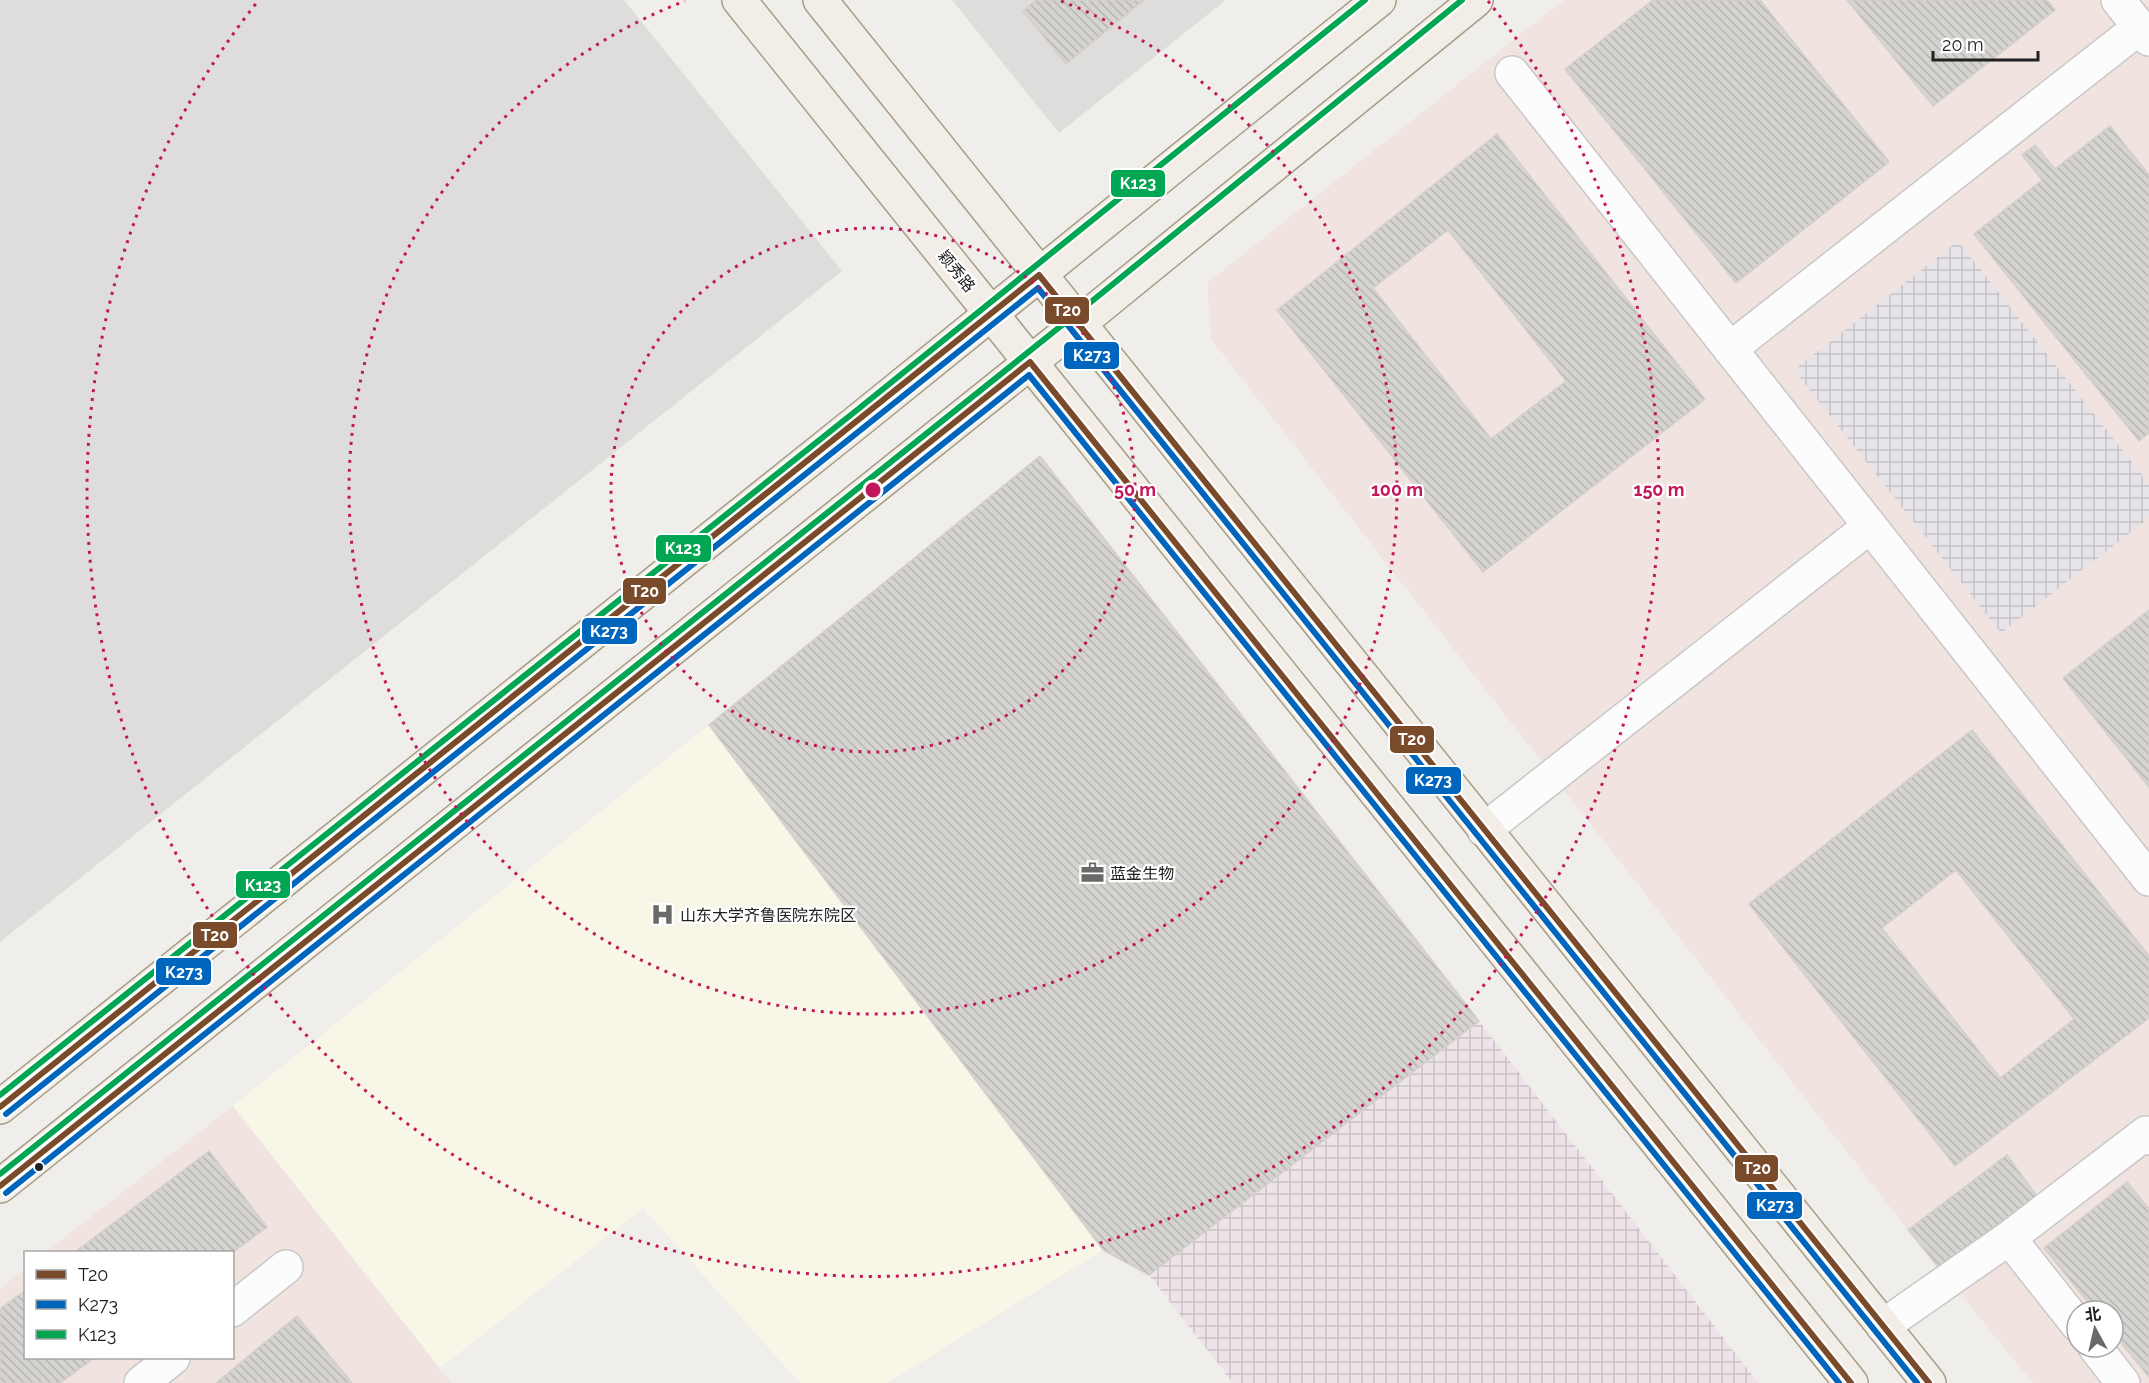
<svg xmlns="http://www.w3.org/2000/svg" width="2149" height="1383" font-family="Raleway,'Noto Sans SC',sans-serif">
  <defs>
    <pattern id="industrial-grid" width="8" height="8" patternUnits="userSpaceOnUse" patternTransform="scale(1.5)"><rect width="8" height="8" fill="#ede3e8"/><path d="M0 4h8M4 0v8" fill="none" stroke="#cbc2c7"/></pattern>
    <pattern id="plaza-grid" width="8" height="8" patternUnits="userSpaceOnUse" patternTransform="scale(1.5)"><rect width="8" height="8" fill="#e6e4e8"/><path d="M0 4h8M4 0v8" fill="none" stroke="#c5c3c7"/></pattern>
    <pattern id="building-back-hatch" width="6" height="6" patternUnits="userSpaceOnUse" patternTransform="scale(1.5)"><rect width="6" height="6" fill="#d6d4d1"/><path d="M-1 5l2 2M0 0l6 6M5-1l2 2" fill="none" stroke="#b7b6b3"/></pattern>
  </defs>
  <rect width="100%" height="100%" fill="#f0eeea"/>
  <g fill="#dfdddb">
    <path d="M 0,0 L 624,0 L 842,271 L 0,942 Z"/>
    <path d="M 952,0 L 1226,0 L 1059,133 Z"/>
  </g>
  <g fill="#f1e3e0" fill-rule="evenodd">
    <path d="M 1564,0 L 2149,0 L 2149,1383 L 2033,1383 L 1908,1230 L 1211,339 L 1207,283 ZM 2077,1311 L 2113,1311 L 2113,1347 L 2077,1347 Z"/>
    <path d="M 233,1106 L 451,1383 L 0,1383 L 0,1289 L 25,1269 L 26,1358 L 232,1358 L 232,1252 L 46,1252 Z"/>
  </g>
  <path fill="url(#industrial-grid)" d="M 1479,1021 L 1758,1383 L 1233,1383 L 1149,1275 Z"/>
  <path fill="#f8f7e7" d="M 709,725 L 1103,1250 L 887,1383 L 800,1383 L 643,1208 L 440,1368 L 233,1106 Z"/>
  <path fill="url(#plaza-grid)" d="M 1958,241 L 2149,484 L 2149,518 L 2001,633 L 1794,370 Z"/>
  <g fill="url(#building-back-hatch)" stroke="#d3cfcb" stroke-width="1.5" fill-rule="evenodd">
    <path d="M 1036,0 L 1144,0 L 1066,64 L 1023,11 Z"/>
    <path d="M 1653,0 L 1760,0 L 1889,162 L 1736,283 L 1565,69 Z"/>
    <path d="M 1847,0 L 2047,0 L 2055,10 L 1933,106 Z"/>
    <path d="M 2110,126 L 2149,175 L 2149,433 L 2139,441 L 1974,234 L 2042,180 L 2022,155 L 2035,145 L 2055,169 Z"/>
    <path d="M 1497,134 L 1705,399 L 1483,572 L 1277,310 ZM 1448,230 L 1566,381 L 1491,439 L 1373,288 Z"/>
    <path d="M 1040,456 L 1479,1021 L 1149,1275 L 1103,1250 L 709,725 Z"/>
    <path d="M 2149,610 L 2149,787 L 2063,678 Z"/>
    <path d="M 1972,730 L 2149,956 L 2149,1018 L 1955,1166 L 1749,904 ZM 1956,870 L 2074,1019 L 2000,1078 L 1882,928 Z"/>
    <path d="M 209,1151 L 267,1227 L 232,1253 L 75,1252 Z"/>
    <path d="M 2007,1155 L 2037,1196 L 1939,1268 L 1908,1230 Z"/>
    <path d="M 2127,1182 L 2149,1209 L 2149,1377 L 2113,1333 L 2113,1311 L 2095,1311 L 2044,1248 Z"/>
    <path d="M 26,1290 L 26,1358 L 94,1358 L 60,1383 L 0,1383 L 0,1309 Z"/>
    <path d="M 297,1316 L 352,1383 L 216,1383 Z"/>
  </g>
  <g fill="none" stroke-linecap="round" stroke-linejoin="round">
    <defs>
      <g id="minor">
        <path d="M 2118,0 L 2149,39"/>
        <path d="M 1512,73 L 2149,879"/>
        <path d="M 1730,349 L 2140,27"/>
        <path d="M 1484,830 L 1869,527"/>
        <path d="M 2009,1238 L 2146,1133 L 2149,1138"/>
        <path d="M 232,1310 L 286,1267"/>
        <path d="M 1883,1326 L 2009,1238 L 2077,1324"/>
        <path d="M 2095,1347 L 2123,1383"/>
        <path d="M 141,1383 L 173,1358"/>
      </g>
      <g id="major">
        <path d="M 739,0 L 1851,1383"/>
        <path d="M 820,0 L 1929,1383"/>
        <path d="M 0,1107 L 863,417 L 1379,0"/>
        <path d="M 0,1186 L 1092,313 L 1476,0"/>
      </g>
    </defs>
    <use href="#minor" stroke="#c8c8c6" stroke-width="36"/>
    <use href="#major" stroke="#a79d86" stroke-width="36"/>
    <use href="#minor" stroke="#fdfcfc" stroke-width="33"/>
    <use href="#major" stroke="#f2ede6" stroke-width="33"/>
    <defs>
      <g id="bus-1">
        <path d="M 0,1107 L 1039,275 L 1929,1383"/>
        <path d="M 0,1186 L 1030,362 L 1851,1383"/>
      </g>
      <g id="bus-2">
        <path d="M 6,1114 L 1038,288 L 1917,1383"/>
        <path d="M 6,1193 L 1029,375 L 1839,1383"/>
      </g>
      <g id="bus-3">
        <path d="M 0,1095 L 857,410 L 1365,0"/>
        <path d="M 0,1174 L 1086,306 L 1462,0"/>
      </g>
    </defs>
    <use href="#bus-1" stroke="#fff" stroke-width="10"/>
    <use href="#bus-2" stroke="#fff" stroke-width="10"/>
    <use href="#bus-3" stroke="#fff" stroke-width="10"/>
    <use href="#bus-1" stroke="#7a4b2a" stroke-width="6"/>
    <use href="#bus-2" stroke="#0065bd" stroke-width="6"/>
    <use href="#bus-3" stroke="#00a651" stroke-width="6"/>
  </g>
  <g fill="none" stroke="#c2185b" stroke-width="3" stroke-dasharray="3 6">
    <circle cx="873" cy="490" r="262"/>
    <path d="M1061 1A524 524 0 1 1 685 1"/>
    <path d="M1488 1A786 786 0 1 1 258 1"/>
  </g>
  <defs>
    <symbol id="office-bare" viewBox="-9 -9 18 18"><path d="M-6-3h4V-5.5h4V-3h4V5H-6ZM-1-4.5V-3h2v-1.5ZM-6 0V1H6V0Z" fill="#696967" stroke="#fff" stroke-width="2.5" paint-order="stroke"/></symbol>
    <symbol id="hospital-bare" viewBox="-9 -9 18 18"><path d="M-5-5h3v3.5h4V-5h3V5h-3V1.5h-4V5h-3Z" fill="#696967" stroke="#fff" stroke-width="2.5" paint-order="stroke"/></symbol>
  </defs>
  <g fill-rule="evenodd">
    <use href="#office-bare" x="1076" y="856" width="33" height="33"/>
    <use href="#hospital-bare" x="646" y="898" width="33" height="33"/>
  </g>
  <circle fill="#212121" stroke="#fff" stroke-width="2" cx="39" cy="1167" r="5"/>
  <g text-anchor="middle" stroke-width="4.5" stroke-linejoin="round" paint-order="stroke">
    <g font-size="16" fill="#212121" stroke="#fff">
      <text transform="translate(957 271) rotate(51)" y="6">颖秀路</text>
    </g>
    <g font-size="16" fill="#212121" stroke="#fff" text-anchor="start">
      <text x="1110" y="879">蓝金生物</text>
      <text x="680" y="921">山东大学齐鲁医院东院区</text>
    </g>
  </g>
  <circle cx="873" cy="490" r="9" fill="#c2185b" stroke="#fff" stroke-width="3"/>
  <g font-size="18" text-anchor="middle" font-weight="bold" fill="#c2185b" stroke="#fff" stroke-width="4.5" stroke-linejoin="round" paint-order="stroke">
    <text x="1135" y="496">50 m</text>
    <text x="1397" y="496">100 m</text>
    <text x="1659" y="496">150 m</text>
  </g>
  <g stroke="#fff" stroke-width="2">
    <rect x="1110" y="169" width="56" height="29" rx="6" fill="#00a651"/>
    <rect x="1044" y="296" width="46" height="29" rx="6" fill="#7a4b2a"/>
    <rect x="1063" y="341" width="57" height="29" rx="6" fill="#0065bd"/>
    <rect x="655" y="534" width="57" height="29" rx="6" fill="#00a651"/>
    <rect x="622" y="577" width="45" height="28" rx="6" fill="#7a4b2a"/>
    <rect x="581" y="617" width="57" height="28" rx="6" fill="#0065bd"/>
    <rect x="1389" y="725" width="46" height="29" rx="6" fill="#7a4b2a"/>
    <rect x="1405" y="766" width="57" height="29" rx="6" fill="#0065bd"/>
    <rect x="235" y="870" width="56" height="29" rx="6" fill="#00a651"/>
    <rect x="192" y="921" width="46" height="28" rx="6" fill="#7a4b2a"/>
    <rect x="155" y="957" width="57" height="29" rx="6" fill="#0065bd"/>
    <rect x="1734" y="1154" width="45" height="29" rx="6" fill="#7a4b2a"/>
    <rect x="1746" y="1191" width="57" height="29" rx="6" fill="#0065bd"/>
  </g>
  <g font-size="16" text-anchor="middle" font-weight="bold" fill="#fff">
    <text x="1138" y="189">K123</text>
    <text x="1067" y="316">T20</text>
    <text x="1092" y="361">K273</text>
    <text x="683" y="554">K123</text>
    <text x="645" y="597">T20</text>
    <text x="609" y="637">K273</text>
    <text x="1412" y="745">T20</text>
    <text x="1433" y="786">K273</text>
    <text x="263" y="891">K123</text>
    <text x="215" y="941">T20</text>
    <text x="184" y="978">K273</text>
    <text x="1757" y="1174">T20</text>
    <text x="1775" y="1211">K273</text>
  </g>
  <rect x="24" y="1251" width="210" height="108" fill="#ffffff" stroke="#a6a6a6" stroke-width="1.5"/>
  <rect x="36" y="1270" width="30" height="9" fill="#7a4b2a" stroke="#a6a6a6" stroke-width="1.5"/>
  <text x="78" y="1281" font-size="18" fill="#212121">T20</text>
  <rect x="36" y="1300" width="30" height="9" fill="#0065bd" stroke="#a6a6a6" stroke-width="1.5"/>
  <text x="78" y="1311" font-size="18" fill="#212121">K273</text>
  <rect x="36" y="1330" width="30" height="9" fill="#00a651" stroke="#a6a6a6" stroke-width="1.5"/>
  <text x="78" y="1341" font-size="18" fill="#212121">K123</text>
  <g transform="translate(2095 1329) rotate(352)"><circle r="28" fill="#ffffff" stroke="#a6a6a6" stroke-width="1.5"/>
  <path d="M0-4.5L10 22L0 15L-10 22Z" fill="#696967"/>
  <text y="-9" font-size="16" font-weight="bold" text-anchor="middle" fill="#212121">北</text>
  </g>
  <path d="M1933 51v9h105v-9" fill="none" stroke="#212121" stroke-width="3"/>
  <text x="1942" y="51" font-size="18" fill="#212121" stroke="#ffffff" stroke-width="4.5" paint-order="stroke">20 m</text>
</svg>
